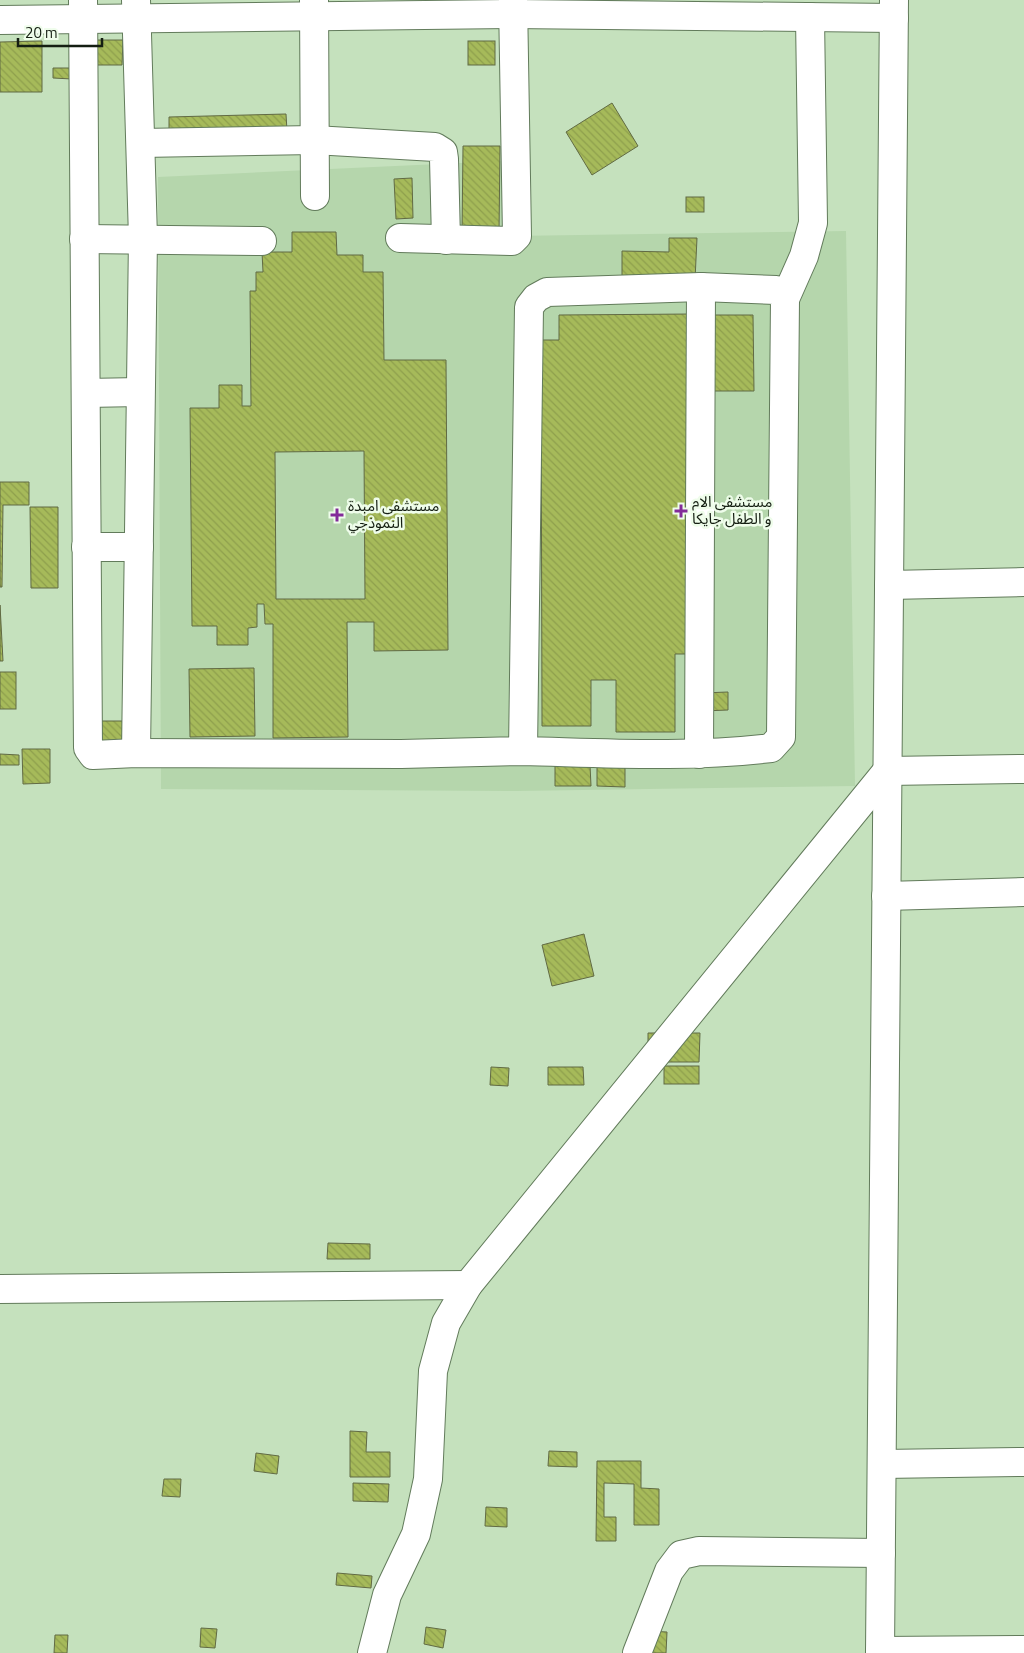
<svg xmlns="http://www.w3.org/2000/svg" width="1024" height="1653" font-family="'Titillium Web','Noto Sans Arabic',sans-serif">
  <defs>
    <pattern id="building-back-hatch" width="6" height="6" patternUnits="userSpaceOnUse" patternTransform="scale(1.25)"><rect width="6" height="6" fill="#a6ba5a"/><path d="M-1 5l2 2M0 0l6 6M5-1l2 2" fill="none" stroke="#8e9f4d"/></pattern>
  </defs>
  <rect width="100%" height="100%" fill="#c5e1bd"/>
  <path fill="#b5d6ac" d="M 504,161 L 512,236 L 846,231 L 855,786 L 516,791 L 161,789 L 158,177 Z"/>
  <g fill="url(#building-back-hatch)" stroke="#616a44" fill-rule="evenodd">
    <path d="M 97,40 L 123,40 L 122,65 L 96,65 Z"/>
    <path d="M 42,41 L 42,92 L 0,92 L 0,42 Z"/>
    <rect x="468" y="41" width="27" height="24"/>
    <path d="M 53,68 L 73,68 L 72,79 L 53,78 Z"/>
    <path d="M 612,103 L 638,146 L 592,175 L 566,132 Z"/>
    <path d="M 286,114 L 287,131 L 169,134 L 169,117 Z"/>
    <path d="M 463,146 L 500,146 L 499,234 L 462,234 Z"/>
    <path d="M 412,178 L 413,218 L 396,219 L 394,179 Z"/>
    <rect x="686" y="197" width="18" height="15"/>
    <path d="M 292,232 L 336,232 L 337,255 L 363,255 L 363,272 L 383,272 L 384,360 L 446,360 L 448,650 L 374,651 L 374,622 L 347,622 L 348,737 L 273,738 L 273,624 L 265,624 L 264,604 L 257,604 L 257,627 L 248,628 L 248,645 L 217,645 L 217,626 L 192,626 L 190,408 L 219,408 L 219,385 L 242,385 L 242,406 L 251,406 L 250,291 L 256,291 L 256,272 L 263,272 L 262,252 L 292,252 ZM 364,451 L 365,599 L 276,599 L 275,452 Z"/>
    <path d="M 669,238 L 697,238 L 695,280 L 622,278 L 622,251 L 669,252 Z"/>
    <path d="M 691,314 L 691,654 L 675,654 L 675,732 L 616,732 L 616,680 L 591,680 L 591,726 L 542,726 L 541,340 L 559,340 L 559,315 Z"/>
    <path d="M 702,315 L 753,315 L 754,391 L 703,391 Z"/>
    <path d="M 0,482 L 29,482 L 29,505 L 3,505 L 2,587 L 0,587 Z"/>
    <path d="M 30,507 L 58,507 L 58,588 L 31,588 Z"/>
    <path d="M 0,605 L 3,661 L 0,661 Z"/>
    <path d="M 254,668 L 255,736 L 190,737 L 189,669 Z"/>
    <rect x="0" y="672" width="16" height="37"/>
    <path d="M 728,692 L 728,710 L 702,711 L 701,693 Z"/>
    <rect x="94" y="721" width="35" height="37"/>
    <path d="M 22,749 L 50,749 L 50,783 L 23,784 Z"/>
    <path d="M 0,754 L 19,755 L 19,765 L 0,765 Z"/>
    <path d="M 555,765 L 590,765 L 591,786 L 555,786 Z"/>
    <path d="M 597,765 L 625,765 L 625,787 L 597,786 Z"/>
    <path d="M 584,934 L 594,976 L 552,986 L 542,945 Z"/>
    <path d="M 648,1033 L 700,1033 L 699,1062 L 648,1062 Z"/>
    <rect x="664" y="1066" width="35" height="18"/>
    <path d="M 491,1067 L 509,1068 L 508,1086 L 490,1085 Z"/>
    <path d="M 548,1067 L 583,1067 L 584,1085 L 548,1085 Z"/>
    <path d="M 328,1243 L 370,1244 L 370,1259 L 327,1259 Z"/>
    <path d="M 350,1431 L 367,1432 L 366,1452 L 390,1452 L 390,1477 L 350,1477 Z"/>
    <path d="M 549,1451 L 577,1452 L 577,1467 L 548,1466 Z"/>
    <path d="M 256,1453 L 279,1456 L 277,1474 L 254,1471 Z"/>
    <path d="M 597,1461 L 641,1461 L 641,1488 L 659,1489 L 659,1525 L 634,1525 L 634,1484 L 604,1483 L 604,1517 L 616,1517 L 616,1541 L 596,1541 Z"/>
    <path d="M 164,1479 L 181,1479 L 180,1497 L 162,1496 Z"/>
    <path d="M 353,1483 L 389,1484 L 388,1502 L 353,1501 Z"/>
    <path d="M 486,1507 L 507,1508 L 507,1527 L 485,1526 Z"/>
    <path d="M 337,1573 L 372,1576 L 371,1588 L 336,1585 Z"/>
    <path d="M 426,1627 L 446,1630 L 443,1648 L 424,1644 Z"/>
    <path d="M 201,1628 L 217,1629 L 215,1648 L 200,1647 Z"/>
    <path d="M 647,1631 L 667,1632 L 666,1653 L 646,1653 Z"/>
    <path d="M 55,1635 L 68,1635 L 67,1653 L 54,1653 Z"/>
  </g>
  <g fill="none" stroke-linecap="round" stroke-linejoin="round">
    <defs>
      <g id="minor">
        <path d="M 83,0 L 88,748 L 93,755 L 136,753 L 401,754 L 523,751 L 529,307 L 536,298 L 547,292 L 701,287 L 776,290 L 782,293 L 785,299 L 781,737 L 771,748 C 688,758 606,753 523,751"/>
        <path d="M 314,0 L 315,196"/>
        <path d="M 0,20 L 513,14 L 894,18"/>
        <path d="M 141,143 L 314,140 L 435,147 L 443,152 L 444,159 L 446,240"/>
        <path d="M 400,238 L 512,241 L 517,236 L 513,0"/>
        <path d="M 84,239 L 262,241"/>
        <path d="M 785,299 L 804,256 L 813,223 L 810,17"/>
        <path d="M 86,393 L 140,392"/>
        <path d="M 86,547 L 139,547"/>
        <path d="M 889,585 L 1024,582"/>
        <path d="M 136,753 L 143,238 L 136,0"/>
        <path d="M 699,754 L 701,287"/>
        <path d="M 886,896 L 1024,892"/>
        <path d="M 0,1289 L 468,1285"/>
        <path d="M 882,1464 L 1024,1462"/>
        <path d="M 880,1651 L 1024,1650"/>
        <path d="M 372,1653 L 387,1595 L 416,1534 L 428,1479 L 433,1371 L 446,1323 L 468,1285 L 887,771 L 1024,769"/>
        <path d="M 637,1653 L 669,1571 L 681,1555 L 699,1551 L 881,1553"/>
        <path d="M 880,1653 L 894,0"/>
      </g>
    </defs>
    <use href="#minor" stroke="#627b5b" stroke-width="30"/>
    <use href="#minor" stroke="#fff" stroke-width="28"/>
  </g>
  <g fill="#832b99" stroke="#effdeb" stroke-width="2">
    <path d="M678.5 503.5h5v5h5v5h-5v5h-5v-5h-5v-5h5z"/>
    <path d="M334.5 507.5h5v5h5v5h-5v5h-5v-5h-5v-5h5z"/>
  </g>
  <g text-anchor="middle" stroke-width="5" stroke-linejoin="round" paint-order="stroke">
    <g font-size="15" fill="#141e12" stroke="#effdeb" text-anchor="start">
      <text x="692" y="507">مستشفى الام<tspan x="692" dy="17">و الطفل جايكا</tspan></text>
      <text x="348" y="511">مستشفى امبدة<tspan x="348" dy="17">النموذجي</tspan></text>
    </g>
  </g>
  <path d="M18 38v8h84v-8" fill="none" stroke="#141e12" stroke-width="2.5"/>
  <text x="25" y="38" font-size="15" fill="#141e12" stroke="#effdeb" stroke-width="4" paint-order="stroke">20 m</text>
</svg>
